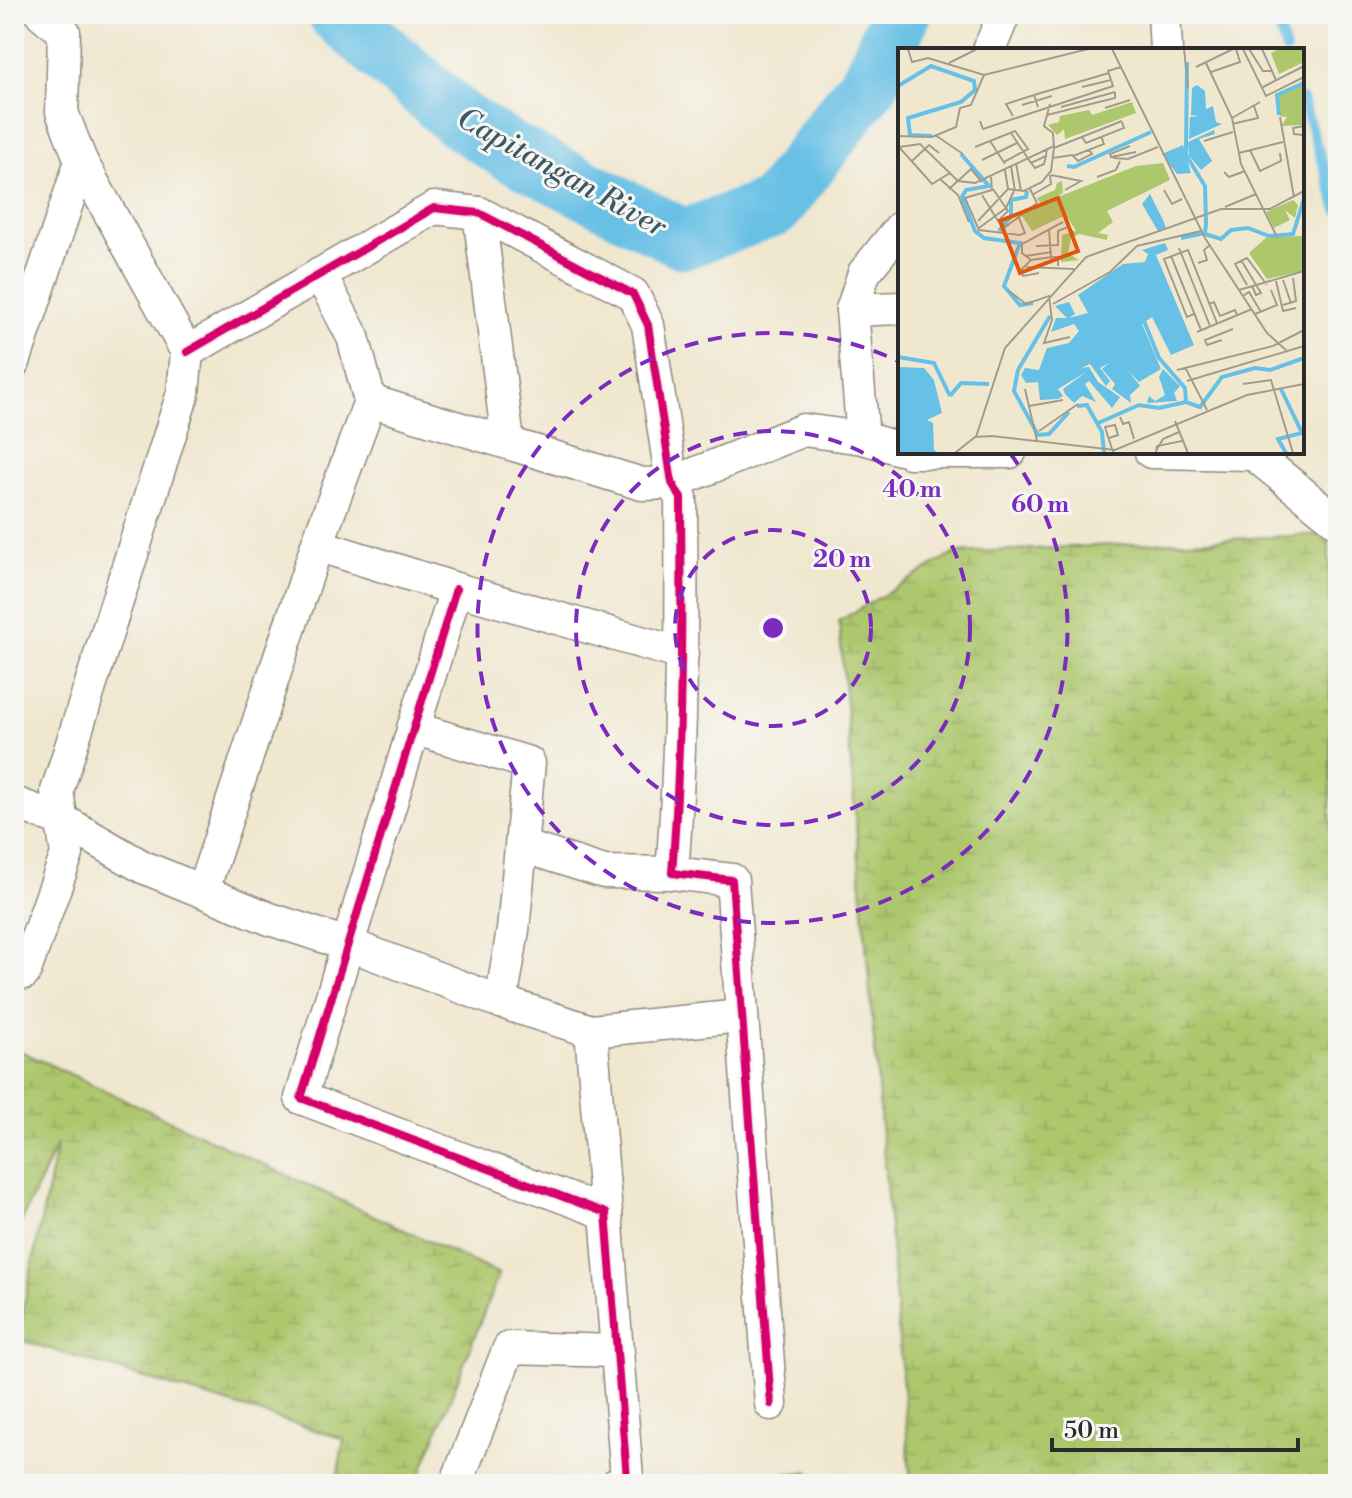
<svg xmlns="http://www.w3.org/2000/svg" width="1352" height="1498" font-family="'Libre Bodoni',serif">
  <defs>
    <pattern id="wetland-marsh" width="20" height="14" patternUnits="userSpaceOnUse" patternTransform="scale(2)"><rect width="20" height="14" fill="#adc76d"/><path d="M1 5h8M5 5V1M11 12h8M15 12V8" fill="none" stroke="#95ab5f"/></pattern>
  </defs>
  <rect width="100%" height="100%" fill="#f6f6f2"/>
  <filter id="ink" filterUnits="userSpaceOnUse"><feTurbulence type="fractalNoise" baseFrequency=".0125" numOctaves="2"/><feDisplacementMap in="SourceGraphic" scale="16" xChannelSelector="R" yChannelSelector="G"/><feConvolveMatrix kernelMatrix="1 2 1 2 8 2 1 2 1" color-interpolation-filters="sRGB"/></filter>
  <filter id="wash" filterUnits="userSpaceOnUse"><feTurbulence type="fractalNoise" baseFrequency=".006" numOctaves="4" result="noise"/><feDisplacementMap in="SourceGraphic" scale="32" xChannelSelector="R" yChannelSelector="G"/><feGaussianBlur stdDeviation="1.8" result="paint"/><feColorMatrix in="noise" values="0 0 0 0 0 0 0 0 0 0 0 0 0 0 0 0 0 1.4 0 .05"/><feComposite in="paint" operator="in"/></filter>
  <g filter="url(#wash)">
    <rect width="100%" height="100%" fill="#f0e7cf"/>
    <g fill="url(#wetland-marsh)" stroke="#6c794c" stroke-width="2">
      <path d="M 1329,534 L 1331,854 L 1338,895 L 1338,1484 L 911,1484 L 839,621 L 955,553 Z"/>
      <path d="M 14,1048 L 499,1274 L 417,1484 L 336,1484 L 344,1439 L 17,1339 L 57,1144 L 14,1237 Z"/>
      <path d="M 808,1471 L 822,1484 L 690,1484 Z"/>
    </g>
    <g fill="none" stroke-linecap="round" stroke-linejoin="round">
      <g stroke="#67c0e5" stroke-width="10">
        <path d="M 1274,14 L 1286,50"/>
        <path d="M 1302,99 L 1338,210"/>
      </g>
      <path stroke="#67c0e5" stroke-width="60" d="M 338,14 L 460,120 L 509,151 L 684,239 L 774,207 L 871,80 L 901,14"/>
    </g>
  </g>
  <g filter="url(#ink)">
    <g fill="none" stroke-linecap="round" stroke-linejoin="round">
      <defs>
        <g id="minor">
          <path d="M 1164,14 L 1166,50"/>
          <path d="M 989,50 L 1004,14"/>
          <path d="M 479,213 L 508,442"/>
          <path d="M 900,228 L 864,273 L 852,310 L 863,438 L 900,449"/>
          <path d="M 852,310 L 900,308"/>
          <path d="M 187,352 L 434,208 L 479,213 L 633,294 L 648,325 L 672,483 L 681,498 C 682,623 682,748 672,873 L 732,880 L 771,1404"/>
          <path d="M 14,362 L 81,161"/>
          <path d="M 370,401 L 642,484 L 672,483 L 803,430 L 863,438"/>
          <path d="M 909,452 L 1010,452"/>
          <path d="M 1151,452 L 1252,454"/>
          <path d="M 1251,452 L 1338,522"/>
          <path d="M 317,545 L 456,589 L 682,654"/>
          <path d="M 456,589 L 301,1098 L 606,1213 L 627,1478 L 617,1484"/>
          <path d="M 413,728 L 529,763 L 513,930 L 501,1002"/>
          <path d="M 14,803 L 62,820 L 143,867 L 270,919 L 350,945 L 501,1002 L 591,1031 L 741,1016"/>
          <path d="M 522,846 L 604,872 L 672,873"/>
          <path d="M 203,890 L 317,545 L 370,401 L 353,337 L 320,274"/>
          <path d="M 14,970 L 24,973 L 67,854 L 57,791 L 183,393 L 187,352 L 81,161 L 62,112 L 64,32 L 42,14"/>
          <path d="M 591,1031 L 606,1213"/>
          <path d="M 456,1484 L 509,1348 L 618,1351"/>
        </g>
      </defs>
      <use href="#minor" stroke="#8e897d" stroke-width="35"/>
      <use href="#minor" stroke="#fff" stroke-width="32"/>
      <defs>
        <g id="cycleway">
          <path d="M 187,352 L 434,208 L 479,213 L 633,294 L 648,325 L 672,483 L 681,498 C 682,623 682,748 672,873 L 732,880 L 771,1404"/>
          <path d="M 456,589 L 301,1098 L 606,1213 L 627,1478 L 617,1484"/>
        </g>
      </defs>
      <use href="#cycleway" stroke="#f6f6f2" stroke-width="13"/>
      <use href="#cycleway" stroke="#d6006c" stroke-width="8"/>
    </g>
  </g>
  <g fill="none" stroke="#7b2cbf" stroke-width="4" stroke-dasharray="14 10">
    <circle cx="773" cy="628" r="98"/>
    <circle cx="773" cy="628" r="197"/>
    <path d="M1010 453A295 295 0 1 1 898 361"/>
  </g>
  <g text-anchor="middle" stroke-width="6" stroke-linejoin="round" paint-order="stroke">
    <g font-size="30" font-style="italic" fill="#3d5863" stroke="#f6f6f2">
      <text transform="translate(562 172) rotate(29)" y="10">Capitangan River</text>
    </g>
  </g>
  <g transform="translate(898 48)">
    <rect width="406" height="406" fill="#f0e7cf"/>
    <path d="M 381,1 L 406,1 L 406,14 L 381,26 L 373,5 ZM 406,36 L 406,77 L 383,78 L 389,69 L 382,68 L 380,48 ZM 395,152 L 400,157 L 397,170 L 387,162 L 392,172 L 376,180 L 368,164 Z" fill="#adc76d"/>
    <path d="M 234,54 L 238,65 L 167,91 L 166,81 L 159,87 L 150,77 L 161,74 L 162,68 L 191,62 L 194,67 ZM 265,115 L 272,132 L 209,163 L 215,174 L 200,185 L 210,187 L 209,192 L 181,186 L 173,190 L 170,205 L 181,212 L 163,214 L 164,187 L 178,183 L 168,167 L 134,183 L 123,166 L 143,157 L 139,150 L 157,142 L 159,135 L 164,133 L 165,145 L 155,151 L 238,118 Z" fill="#adc76d"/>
    <path d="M 406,188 L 406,223 L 369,231 L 351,205 L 369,189 Z" fill="#adc76d"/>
    <path d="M 299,37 L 307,43 L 308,61 L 315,58 L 318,74 L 324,76 L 291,91 L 292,69 L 300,68 L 293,67 L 294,40 ZM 316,82 L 317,86 L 301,91 L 314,113 L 303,122 L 291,108 L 290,94 ZM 285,97 L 293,125 L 279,126 L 264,106 ZM 252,146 L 265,172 L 268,180 L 260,183 L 244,156 ZM 267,195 L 270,202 L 258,207 L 296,297 L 273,307 L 254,269 L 244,276 L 263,321 L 241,334 L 230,322 L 242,338 L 232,347 L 233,355 L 214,341 L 217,336 L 204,321 L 211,315 L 202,320 L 212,333 L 208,338 L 192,316 L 184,320 L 191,319 L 200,334 L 222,349 L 214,360 L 191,333 L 187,336 L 198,354 L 184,348 L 176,355 L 167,346 L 165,341 L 188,324 L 160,341 L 165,348 L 160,351 L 142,352 L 140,334 L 128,335 L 123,327 L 127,320 L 141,322 L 149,300 L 171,295 L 181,283 L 176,276 L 153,284 L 158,270 L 169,270 L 157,258 L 171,254 L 177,266 L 171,270 L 190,265 L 180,247 L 225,216 L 247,214 L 250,206 L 244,202 ZM 0,319 L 26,320 L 36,332 L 44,365 L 29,372 L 35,375 L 36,402 L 41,405 L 0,405 ZM 265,321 L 282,338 L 276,345 L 279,353 L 249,355 L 251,348 L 257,353 L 267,347 L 261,329 Z" fill="#67c0e5"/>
    <path fill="none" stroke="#67c0e5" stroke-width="4" d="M 0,38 L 33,18 L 76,33 L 77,42 L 63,54 L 10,70 L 12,87 L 34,88M 381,67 L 379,47 L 406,35M 63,106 L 91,138 L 68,142 L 64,149 L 77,183 L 86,190 L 122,195 L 106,238 L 122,257 L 135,255M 169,118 L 176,119 L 253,84M 101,183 L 113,168 L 113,152 L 128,149 L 129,143M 307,186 L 323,191 L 333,182 L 350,180 L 371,188 L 395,186 L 406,151M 283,190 L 307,185 L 308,175 L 307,138 L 288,107 L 289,14M 152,268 L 120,322 L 116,343 L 140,387 L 151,386 L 171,364M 246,273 L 261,310 L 287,340 L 288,354M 0,309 L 36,315 L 52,348M 383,341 L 404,385 L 380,391 L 388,405M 52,348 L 63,335 L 91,336M 179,358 L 189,357 L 204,384 L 206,405M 198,376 L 241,357 L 261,360 L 288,354 L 302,359 L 324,329 L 357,320 L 372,322 L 406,310"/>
    <path fill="none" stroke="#a19c8d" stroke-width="2" d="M 10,1 L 14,14 L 30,10 L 86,27 L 190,1M 214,1 L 307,190 L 369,285 L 390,304M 286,1 L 290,40M 345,1 L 368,48 L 406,29M 351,1 L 365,23 L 375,23M 364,1 L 378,32M 51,15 L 79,1M 308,15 L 334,70 L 343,116 L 379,189M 298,19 L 335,1M 313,24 L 342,14 L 338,1M 184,39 L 213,32M 365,39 L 406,18M 152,56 L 146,78 L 155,85 L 156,100 L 224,73M 124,57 L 154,48M 140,59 L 136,47 L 211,25M 163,59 L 217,44M 207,60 L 232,52M 149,67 L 217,50 L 217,44M 115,68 L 108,56 L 136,47M 382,69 L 396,149M 334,70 L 362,54M 82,73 L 85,81 L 215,38 L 210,23 L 223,19M 334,76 L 360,70 L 356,58M 406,78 L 395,80 L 396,86 L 406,87M 113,85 L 133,115 L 148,108 L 149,100M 37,87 L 65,106M 0,88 L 34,89 L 58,79 L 62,60 L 73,57 L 86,27M 184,89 L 188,95 L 226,80 L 224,74M 92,93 L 107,116M 306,93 L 335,84M 232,98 L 212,106 L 213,109 L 238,104M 1,99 L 22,96 L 60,133 L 77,135 L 156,98M 1,99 L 34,136 L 52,125M 77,99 L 117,83 L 130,101 L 106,114M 352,102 L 362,123 L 383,113 L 382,105M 341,105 L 385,94M 175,108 L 206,96 L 203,88M 155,110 L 174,107 L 180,113 L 194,106 L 191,102M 215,110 L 230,111 L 260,99M 84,112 L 119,95M 14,113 L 31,97 L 41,105M 118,115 L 123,143M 133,115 L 137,120 L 146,116 L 148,108M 113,118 L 117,143M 326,124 L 331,129 L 347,123M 153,127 L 183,133 L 167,142M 93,129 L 94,142 L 67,150 L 81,182 L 122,187 L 127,185 L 121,170M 199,129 L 218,122 L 222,113M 42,131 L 60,147 L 71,174M 51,141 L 73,121 L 84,134M 110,141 L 126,143 L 144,134 L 153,123 L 156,100M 266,142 L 274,156 L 284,151M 84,147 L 100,173 L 110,163 L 95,141M 134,147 L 153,136 L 152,127M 327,159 L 358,146M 80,173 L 110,141 L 107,122M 81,180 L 108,160 L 116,143M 151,181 L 153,211M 107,186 L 106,180 L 139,155 L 132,141M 138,198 L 160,197 L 160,183 L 170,179 L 176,185M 281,200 L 312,278M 128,208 L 154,204M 273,208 L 303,282M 133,212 L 124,205 L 124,196 L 165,174M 343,212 L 363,245 L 358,247 L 354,238M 300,215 L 309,212 L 306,202 L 312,197M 128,219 L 176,221M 141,225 L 125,228 L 122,223 L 133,212 L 154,209 L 160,209 L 160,218M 385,232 L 393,255M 378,233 L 385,263 L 398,260M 349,237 L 337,216 L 349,210 L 369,237M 341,242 L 406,223M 111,243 L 128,256 L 151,248 L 154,272 L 146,295 L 172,289M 345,248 L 351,244 L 363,264M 155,256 L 212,224 L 239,198 L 303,183M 311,256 L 316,254 L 322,268 L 337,262 L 339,267M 385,257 L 398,253 L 395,230M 296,266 L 289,269 L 266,211 L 290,202 L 319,275M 357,266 L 379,257 L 373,242M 299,284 L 354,261M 324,292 L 309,297 L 307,292 L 335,281M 287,319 L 309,362M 279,322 L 375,298 L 406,282M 289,333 L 406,298M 345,336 L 373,332 L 395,405M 127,341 L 139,393M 131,358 L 165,352M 222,369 L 225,376 L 231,374 L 236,391M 277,373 L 290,405M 141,383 L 180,356M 78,389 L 107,300 L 188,209 L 323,161 L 372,161 L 406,143M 211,390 L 220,387 L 217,377 L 207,379 L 215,404M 258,403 L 265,391 L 281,384M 57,405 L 77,389 L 94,388 L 217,402 L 349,347 L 406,336M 258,405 L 259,398 L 284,393"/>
    <path fill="#df570e" fill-opacity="0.15" stroke="#df570e" stroke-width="4" d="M 160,150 L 180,203 L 122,225 L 102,173 Z"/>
    <rect width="406" height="406" fill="none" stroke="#2b2b2b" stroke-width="4"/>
  </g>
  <circle cx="773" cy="628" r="12" fill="#7b2cbf" stroke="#f6f6f2" stroke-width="4"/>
  <g font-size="24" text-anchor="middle" font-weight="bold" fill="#7b2cbf" stroke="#f6f6f2" stroke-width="6" stroke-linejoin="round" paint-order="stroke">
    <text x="912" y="497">40 m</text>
    <text x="1040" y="512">60 m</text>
    <text x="842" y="567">20 m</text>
  </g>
  <rect width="1352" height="1498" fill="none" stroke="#f6f6f2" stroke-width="48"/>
  <path d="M1052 1438v12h246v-12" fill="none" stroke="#2b2b2b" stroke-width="4"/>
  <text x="1064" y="1438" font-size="24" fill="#2b2b2b" stroke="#f6f6f2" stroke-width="6" paint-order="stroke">50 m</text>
</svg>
